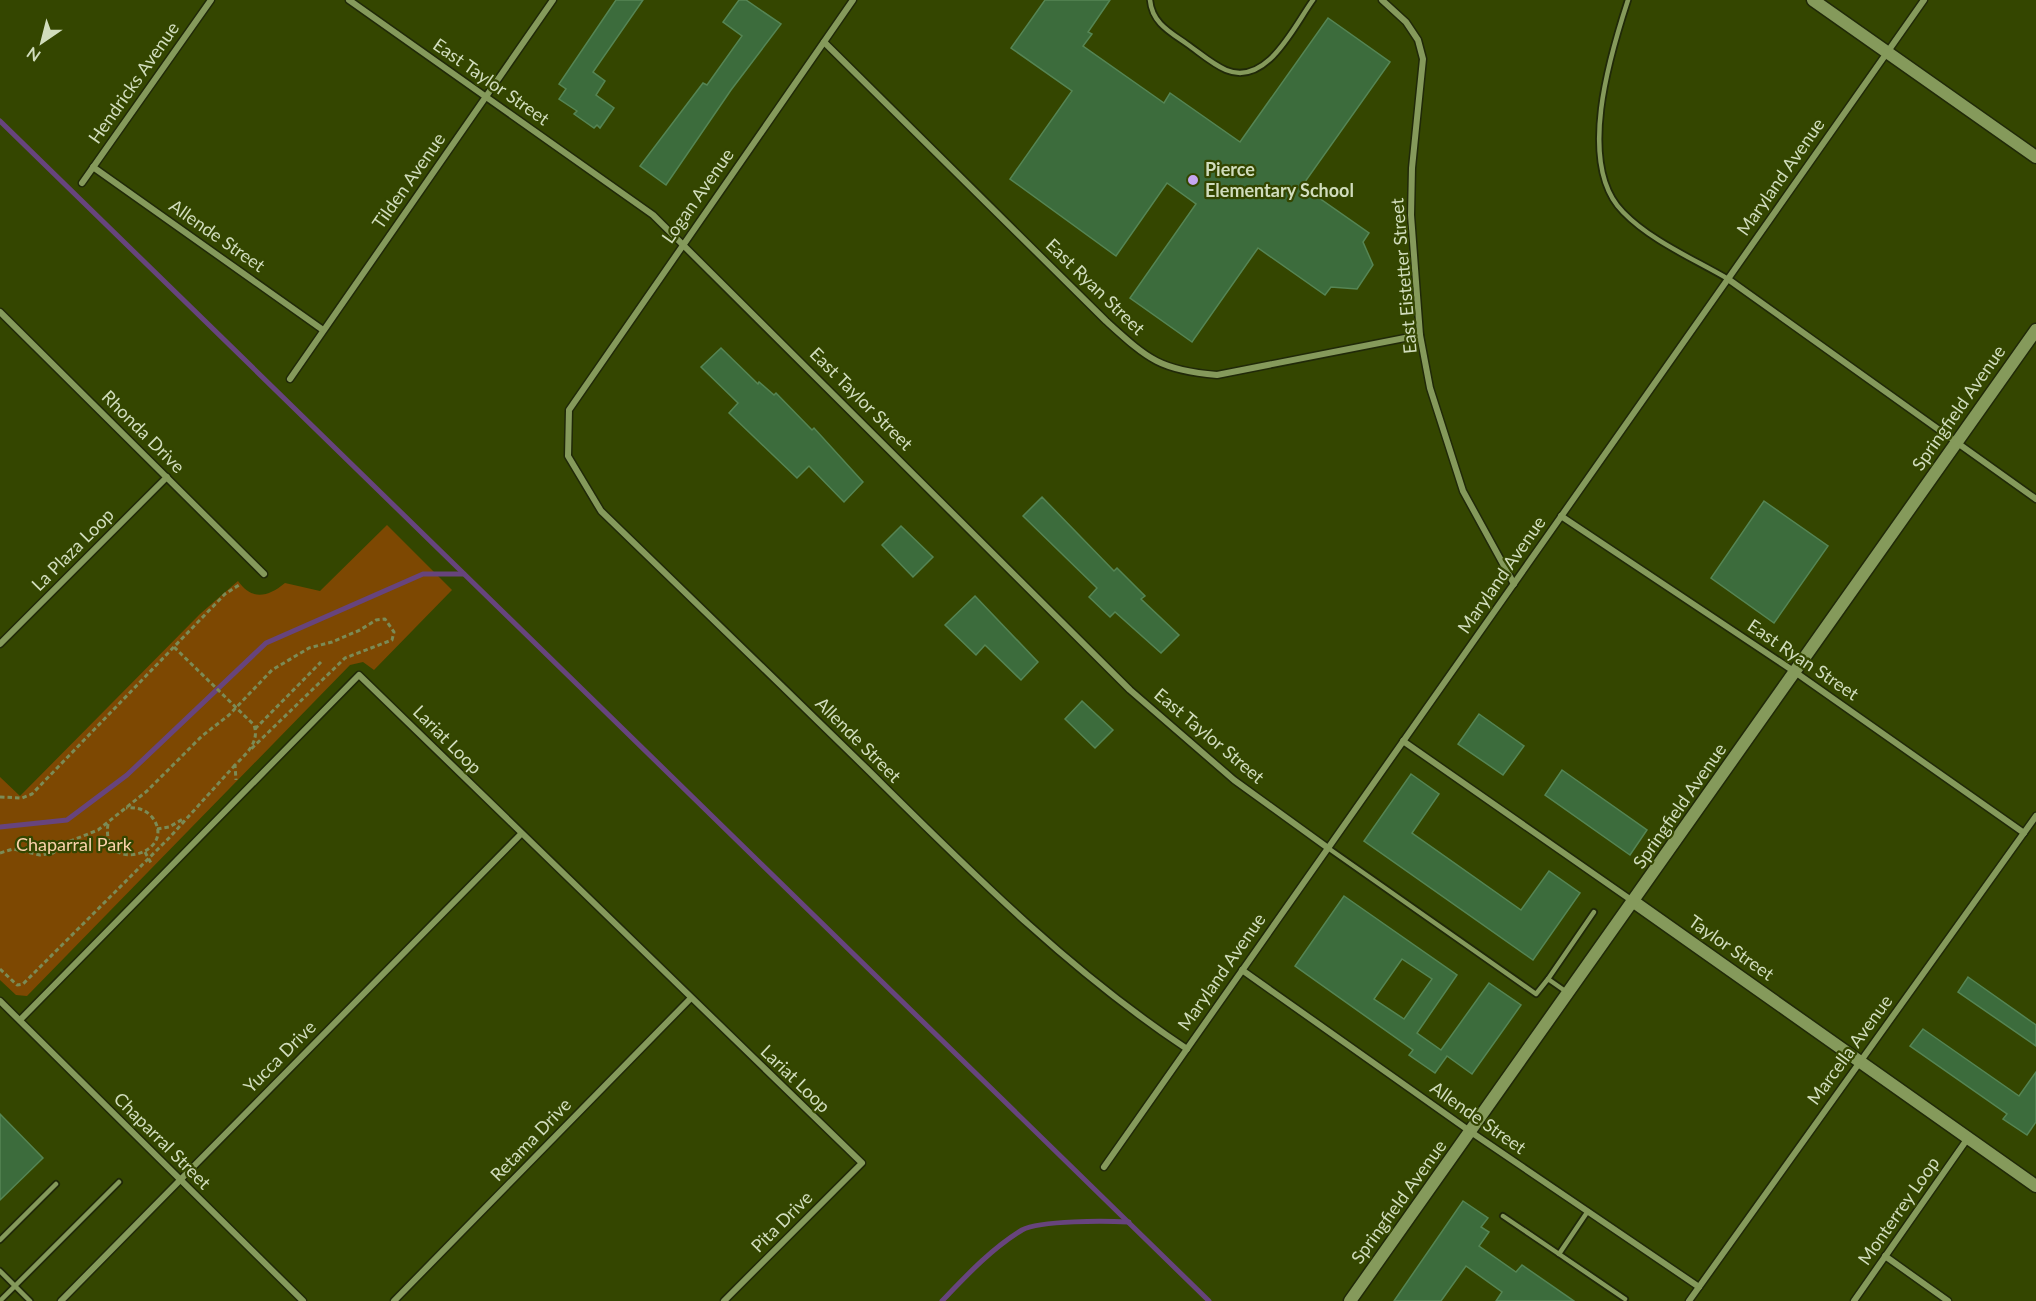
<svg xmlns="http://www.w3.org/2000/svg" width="2036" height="1301" font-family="Lato,sans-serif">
  <rect width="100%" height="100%" fill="#344600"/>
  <path fill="#7d4802" d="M 387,525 L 452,590 L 374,670 L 363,662 L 350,665 L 27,996 L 16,995 L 0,980 L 0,777 L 20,796 L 200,614 L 238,581 C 252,601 268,597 285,583 L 320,591 Z"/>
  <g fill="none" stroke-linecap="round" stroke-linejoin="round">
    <g stroke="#67447d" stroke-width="5">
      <path d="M 0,121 L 1209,1301"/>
      <path d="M 0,827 L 67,820 L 127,775 L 266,643 L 423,574 L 464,574"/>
      <path d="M 942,1301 C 966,1276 992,1248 1022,1230 C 1041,1220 1106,1221 1129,1222"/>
    </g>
  </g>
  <g fill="#3c6c3c" stroke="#558554" stroke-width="1.5" fill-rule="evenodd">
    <path d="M 616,0 L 643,0 L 593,72 L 605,81 L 596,95 L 614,108 L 600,128 L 597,125 L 594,128 L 574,114 L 577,111 L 559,99 L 566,89 L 559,84 Z"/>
    <path d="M 739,0 L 746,0 L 781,24 L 731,90 L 666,185 L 640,166 L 703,83 L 707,85 L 742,36 L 723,22 Z"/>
    <path d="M 1045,0 L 1110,0 L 1088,32 L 1092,34 L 1083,46 L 1164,103 L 1170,93 L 1240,142 L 1328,18 L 1390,62 L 1302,186 L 1369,233 L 1363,242 L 1373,265 L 1357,289 L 1331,287 L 1325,295 L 1258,248 L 1192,342 L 1130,298 L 1196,204 L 1167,183 L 1116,256 L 1010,179 L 1072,91 L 1011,48 Z"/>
    <path d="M 721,348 L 758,384 L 759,382 L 774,395 L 776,393 L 812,430 L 814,428 L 863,482 L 844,502 L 809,466 L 797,478 L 729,413 L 738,403 L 701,367 Z"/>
    <path d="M 1042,497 L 1114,571 L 1117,568 L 1145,596 L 1141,599 L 1179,635 L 1161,653 L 1115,612 L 1110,617 L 1089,597 L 1097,588 L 1023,516 Z"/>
    <path d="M 1764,501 L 1828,546 L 1774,623 L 1711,578 Z"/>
    <path d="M 901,526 L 933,557 L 913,577 L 882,545 Z"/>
    <path d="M 975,596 L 1038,662 L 1021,680 L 985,645 L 976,655 L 945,625 Z"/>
    <path d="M 1082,701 L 1113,730 L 1095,748 L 1065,719 Z"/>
    <path d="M 1479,714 L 1524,746 L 1503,775 L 1458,744 Z"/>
    <path d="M 1562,770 L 1647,830 L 1630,855 L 1545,795 Z"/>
    <path d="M 1411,774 L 1439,794 L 1412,833 L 1521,910 L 1549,871 L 1580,893 L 1533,960 L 1364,841 Z"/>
    <path d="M 1344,896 L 1457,975 L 1417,1033 L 1441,1050 L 1489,983 L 1521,1005 L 1472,1074 L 1447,1056 L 1435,1073 L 1409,1055 L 1413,1050 L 1295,966 ZM 1402,959 L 1432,979 L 1404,1019 L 1374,999 Z"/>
    <path d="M 1968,977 L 2036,1025 L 2036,1046 L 1958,992 Z"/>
    <path d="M 1923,1029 L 2019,1096 L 2036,1072 L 2036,1122 L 2027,1135 L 2003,1119 L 2007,1114 L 1910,1046 Z"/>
    <path d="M 0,1114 L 43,1158 L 0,1200 Z"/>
    <path d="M 1463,1201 L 1488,1218 L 1481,1227 L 1489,1232 L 1479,1246 L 1516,1272 L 1522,1265 L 1574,1301 L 1496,1301 L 1502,1292 L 1466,1266 L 1441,1301 L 1394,1301 Z"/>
  </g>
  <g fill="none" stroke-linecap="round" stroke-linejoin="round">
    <defs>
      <g id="lane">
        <path d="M 1150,0 C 1152,23 1170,32 1187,44 C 1200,53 1212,64 1226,70 C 1267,87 1294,26 1313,0"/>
        <path d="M 1628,0 C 1610,55 1576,165 1623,212 C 1651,241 1694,259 1728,279"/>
        <path d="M 1328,848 L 1536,994 L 1548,979 L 1568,993"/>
        <path d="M 1548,979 L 1594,912"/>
        <path d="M 1503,1216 L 1559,1254 L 1588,1211"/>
        <path d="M 0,1240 L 56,1184"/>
        <path d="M 1559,1254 L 1625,1299"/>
        <path d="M 0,1271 L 30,1301"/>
        <path d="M 0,1301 L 119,1182"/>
      </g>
      <g id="street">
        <path d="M 349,0 L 653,215 L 1130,690 L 1234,780 L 1328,848"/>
        <path d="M 853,0 L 569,410 L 568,456 L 601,511 C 691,598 780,684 869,771 C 970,871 1068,970 1187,1049"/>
        <path d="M 1382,0 L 1406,22 L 1418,40 L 1423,59 L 1412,168 L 1411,215 L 1420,335 L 1430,388 L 1463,491 L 1514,584"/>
        <path d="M 824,42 L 1106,321 C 1148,359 1159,370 1217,375 L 1420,335"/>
        <path d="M 93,167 L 323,330"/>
        <path d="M 82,183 L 211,0"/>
        <path d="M 1728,279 L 2036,499"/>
        <path d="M 0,312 L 264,574"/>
        <path d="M 290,379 L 553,0"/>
        <path d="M 1561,516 L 1795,672 L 2024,833"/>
        <path d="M 0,644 L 167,477"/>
        <path d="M 1403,741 L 1634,902"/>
        <path d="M 1242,970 L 1471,1132 L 1699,1287"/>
        <path d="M 0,1001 L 303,1301"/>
        <path d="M 20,1020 L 359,675 L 862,1163 L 724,1301"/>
        <path d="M 1104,1167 L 1924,0"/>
        <path d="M 1885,1256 L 1948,1301"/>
        <path d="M 61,1301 L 521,834"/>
        <path d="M 394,1301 L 690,999"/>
        <path d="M 1689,1301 L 2036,816"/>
        <path d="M 1854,1301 L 1968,1138"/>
      </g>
      <g id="secondary">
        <path d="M 1813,0 L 2036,157"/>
        <path d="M 1634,902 L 2036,1186"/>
        <path d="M 1350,1301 L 2036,330"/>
      </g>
    </defs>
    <use href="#lane" stroke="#202908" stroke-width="8"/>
    <use href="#street" stroke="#202908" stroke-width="9"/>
    <use href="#secondary" stroke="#202908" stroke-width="15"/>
    <g stroke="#7b8b56" stroke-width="3" stroke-dasharray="4.5 3" stroke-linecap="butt">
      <path d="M 174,647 L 254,725 C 260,742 246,754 235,765 L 236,780"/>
      <path d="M 255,729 L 321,662"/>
      <path d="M 0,797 L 22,798 L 32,794 L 225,594 L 239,585"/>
      <path d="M 108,824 C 100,877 180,853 152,817 C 145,809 136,807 126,808"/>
      <path d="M 157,829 L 169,827 L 183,819"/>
      <path d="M 145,852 L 152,865"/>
      <path d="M 0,853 L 13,849 L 40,855 L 53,853 L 68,842 L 98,830 L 147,791 L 202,736 L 229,715 L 272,670 L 309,648 L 332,642 L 360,630 L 376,620 L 385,619 L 394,632 L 392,640 L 345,658 L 249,751"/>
      <path d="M 0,969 L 17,985 L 23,984 L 170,837 L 235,765"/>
    </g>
    <use href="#lane" stroke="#859a5b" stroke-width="4.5"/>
    <use href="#street" stroke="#859a5b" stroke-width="6"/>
    <use href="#secondary" stroke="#859a5b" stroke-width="12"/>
  </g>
  <circle fill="#c6a6f0" stroke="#344600" stroke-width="2" cx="1193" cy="180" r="6"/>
  <g text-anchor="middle" stroke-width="4.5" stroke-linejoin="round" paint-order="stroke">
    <g font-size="18" fill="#d1ddbd" stroke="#344600">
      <text transform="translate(491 82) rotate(35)" y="6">East Taylor Street</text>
      <text transform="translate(134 83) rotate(-55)" y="6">Hendricks Avenue</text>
      <text transform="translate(1781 177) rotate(-55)" y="6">Maryland Avenue</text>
      <text transform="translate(409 181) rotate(-55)" y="6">Tilden Avenue</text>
      <text transform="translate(698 196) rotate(-55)" y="6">Logan Avenue</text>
      <text transform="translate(217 236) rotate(35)" y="6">Allende Street</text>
      <text transform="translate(1404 276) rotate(-95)" y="6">East Eistetter Street</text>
      <text transform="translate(1095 287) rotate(44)" y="6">East Ryan Street</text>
      <text transform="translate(861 399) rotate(45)" y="6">East Taylor Street</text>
      <text transform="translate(1959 408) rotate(-55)" y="6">Springfield Avenue</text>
      <text transform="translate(143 432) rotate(45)" y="6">Rhonda Drive</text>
      <text transform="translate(73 550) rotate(-45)" y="6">La Plaza Loop</text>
      <text transform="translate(1502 575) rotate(-55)" y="6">Maryland Avenue</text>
      <text transform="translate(1803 660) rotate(34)" y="6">East Ryan Street</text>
      <text transform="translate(1209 736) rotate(40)" y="6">East Taylor Street</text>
      <text transform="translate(447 740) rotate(45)" y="6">Lariat Loop</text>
      <text transform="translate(858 740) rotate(45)" y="6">Allende Street</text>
      <text transform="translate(1680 806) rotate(-55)" y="6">Springfield Avenue</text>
      <text transform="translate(1731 948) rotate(35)" y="6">Taylor Street</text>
      <text transform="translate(1222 972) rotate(-55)" y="6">Maryland Avenue</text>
      <text transform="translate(1850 1050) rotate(-54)" y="6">Marcella Avenue</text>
      <text transform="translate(280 1057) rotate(-45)" y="6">Yucca Drive</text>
      <text transform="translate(795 1079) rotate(44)" y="6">Lariat Loop</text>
      <text transform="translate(1478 1118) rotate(35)" y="6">Allende Street</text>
      <text transform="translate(531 1140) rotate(-46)" y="6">Retama Drive</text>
      <text transform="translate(162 1141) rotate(45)" y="6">Chaparral Street</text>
      <text transform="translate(1399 1202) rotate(-54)" y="6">Springfield Avenue</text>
      <text transform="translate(1899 1211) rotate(-55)" y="6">Monterrey Loop</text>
      <text transform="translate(782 1222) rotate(-45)" y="6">Pita Drive</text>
    </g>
    <g font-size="18" font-weight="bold" fill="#d1ddbd" stroke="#344600" text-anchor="start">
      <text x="1205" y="176">Pierce<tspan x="1205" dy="21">Elementary School</tspan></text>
    </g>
    <g font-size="18" fill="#fbd1ab" stroke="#344600">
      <text x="74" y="851">Chaparral Park</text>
    </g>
  </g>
  <g transform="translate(42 42) rotate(215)" stroke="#344600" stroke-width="4.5" paint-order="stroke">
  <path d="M0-4.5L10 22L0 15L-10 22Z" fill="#d1ddbd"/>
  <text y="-9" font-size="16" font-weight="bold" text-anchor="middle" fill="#d1ddbd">N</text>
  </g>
</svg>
